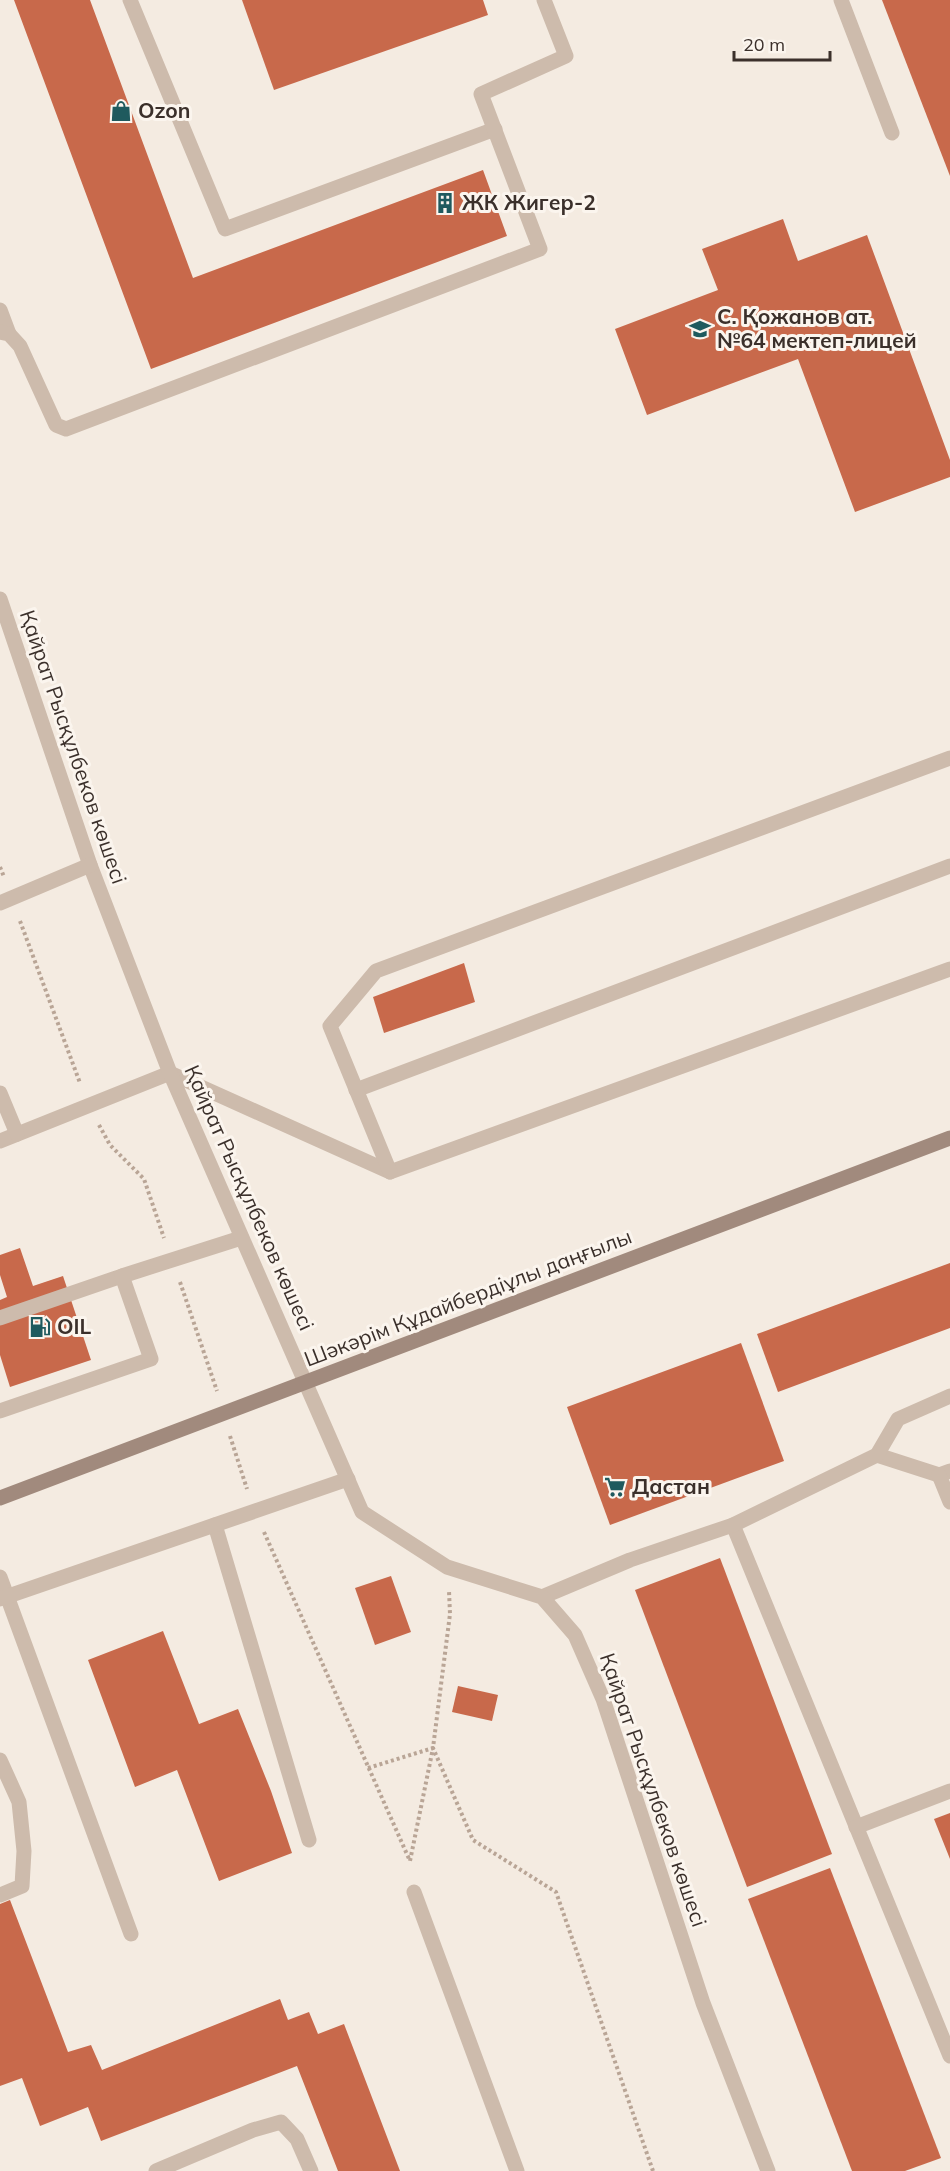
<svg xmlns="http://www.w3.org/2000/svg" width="950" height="2171" font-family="Mulish,sans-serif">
  <rect width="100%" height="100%" fill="#f4ebe1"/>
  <g fill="#c8694b">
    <path d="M 14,0 L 90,0 L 193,278 L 483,170 L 507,236 L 151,369 Z"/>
    <path d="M 242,0 L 483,0 L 488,15 L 274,90 Z"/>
    <path d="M 882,0 L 950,0 L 950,176 Z"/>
    <path d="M 783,219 L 798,261 L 867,235 L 950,460 L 950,477 L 855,512 L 798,359 L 647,415 L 615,329 L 718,290 L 702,249 Z"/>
    <path d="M 464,963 L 475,1002 L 384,1033 L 373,997 Z"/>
    <path d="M 20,1248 L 33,1286 L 63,1276 L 91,1360 L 10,1387 L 0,1355 L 0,1300 L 7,1297 L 0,1275 L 0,1255 Z"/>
    <path d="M 950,1263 L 950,1328 L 778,1392 L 757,1334 Z"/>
    <path d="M 741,1343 L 784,1461 L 610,1525 L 567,1407 Z"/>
    <path d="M 720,1558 L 832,1854 L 747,1887 L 635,1590 Z"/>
    <path d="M 391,1576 L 411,1632 L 375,1645 L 355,1588 Z"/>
    <path d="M 163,1631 L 199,1724 L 238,1709 L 271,1791 L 292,1853 L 219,1881 L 177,1770 L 135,1787 L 88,1660 Z"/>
    <path d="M 458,1686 L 498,1695 L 492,1721 L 452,1712 Z"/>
    <path d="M 950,1813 L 950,1859 L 934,1819 Z"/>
    <path d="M 830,1868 L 941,2158 L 905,2171 L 852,2171 L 748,1899 Z"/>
    <path d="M 10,1900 L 68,2052 L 91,2045 L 102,2070 L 280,1999 L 288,2020 L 309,2012 L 318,2034 L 344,2024 L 400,2171 L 338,2171 L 297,2066 L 101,2141 L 88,2107 L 40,2126 L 22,2078 L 0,2086 L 0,1904 Z"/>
  </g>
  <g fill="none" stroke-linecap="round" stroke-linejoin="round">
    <g stroke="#b9a596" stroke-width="4" stroke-dasharray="3 3" stroke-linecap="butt">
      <path d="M 0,867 L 4,877"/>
      <path d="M 20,921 L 80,1083"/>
      <path d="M 99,1125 L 110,1145 L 144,1179 L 164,1238"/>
      <path d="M 180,1282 L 217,1391"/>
      <path d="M 230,1436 L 247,1489"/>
      <path d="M 264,1532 L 410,1861 L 433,1748 L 473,1840 L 556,1892 L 653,2171"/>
      <path d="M 368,1768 L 433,1748 L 450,1614 L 449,1591"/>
    </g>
    <g stroke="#cdbbac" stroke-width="15">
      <path d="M 130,0 L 225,229 L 495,129"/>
      <path d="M 841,0 L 892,133"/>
      <path d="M 0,310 L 9,334"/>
      <path d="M 0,332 L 9,334 L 20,346 L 56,425 L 66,429 L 540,249 L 481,94 L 566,56 L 544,0"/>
      <path d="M 356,1090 L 950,866"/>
      <path d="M 0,1141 L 170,1073 L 390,1172 L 950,969"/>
      <path d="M 390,1172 L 330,1026 L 376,971 L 950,758"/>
      <path d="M 0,1318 L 122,1276"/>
      <path d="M 0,1411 L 151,1359 L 122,1276 L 241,1238"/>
      <path d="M 877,1455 L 939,1475 L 950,1471"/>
      <path d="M 939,1475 L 950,1502"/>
      <path d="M 215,1525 L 309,1840"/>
      <path d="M 733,1525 L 950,2056"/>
      <path d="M 0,1577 L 131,1934"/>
      <path d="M 542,1597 L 630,1560 L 733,1525 L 877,1455 L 898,1419 L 950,1396"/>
      <path d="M 0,1599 L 348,1479"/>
      <path d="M 0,1760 L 19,1802 L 24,1851 L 22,1886 L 0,1895"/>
      <path d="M 856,1827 L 950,1791"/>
      <path d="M 414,1892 L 517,2171"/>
      <path d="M 156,2171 L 253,2130 L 281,2122 L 297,2139 L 311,2171"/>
    </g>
    <g stroke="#cdbbac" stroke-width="15">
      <path d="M 0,599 L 90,865 L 170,1073 L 362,1512 L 447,1567 L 542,1597 L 575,1635 L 603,1699 L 703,2003 L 768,2171"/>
      <path d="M 0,903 L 90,865"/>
      <path d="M 0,1093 L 17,1134"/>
    </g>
    <path stroke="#a18a7d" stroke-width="15" d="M 0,1498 L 950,1138"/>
  </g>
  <defs>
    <symbol id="shop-bare" viewBox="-9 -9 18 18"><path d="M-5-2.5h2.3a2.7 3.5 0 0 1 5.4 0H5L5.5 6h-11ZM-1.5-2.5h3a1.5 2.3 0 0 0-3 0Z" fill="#1f5a5e" stroke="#fbf5ee" stroke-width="2.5" paint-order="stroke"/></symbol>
    <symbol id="building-bare" viewBox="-9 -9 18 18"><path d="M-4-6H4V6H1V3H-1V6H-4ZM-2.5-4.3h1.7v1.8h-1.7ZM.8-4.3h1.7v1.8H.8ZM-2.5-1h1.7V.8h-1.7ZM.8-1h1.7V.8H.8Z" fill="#1f5a5e" stroke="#fbf5ee" stroke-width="2.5" paint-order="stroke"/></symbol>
    <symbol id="school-bare" viewBox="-9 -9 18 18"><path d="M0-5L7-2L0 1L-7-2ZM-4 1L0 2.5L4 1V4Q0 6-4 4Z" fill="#1f5a5e" stroke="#fbf5ee" stroke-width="2.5" paint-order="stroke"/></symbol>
    <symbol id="fuel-bare" viewBox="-9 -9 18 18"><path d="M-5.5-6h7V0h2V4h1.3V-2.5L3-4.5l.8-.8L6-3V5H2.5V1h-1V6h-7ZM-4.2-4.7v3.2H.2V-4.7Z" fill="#1f5a5e" stroke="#fbf5ee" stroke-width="2.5" paint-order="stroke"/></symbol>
    <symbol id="supermarket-bare" viewBox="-9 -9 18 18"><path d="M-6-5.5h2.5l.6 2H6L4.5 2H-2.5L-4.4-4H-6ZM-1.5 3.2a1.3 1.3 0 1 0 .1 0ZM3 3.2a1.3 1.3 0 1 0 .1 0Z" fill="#1f5a5e" stroke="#fbf5ee" stroke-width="2.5" paint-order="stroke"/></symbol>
  </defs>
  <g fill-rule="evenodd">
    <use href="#shop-bare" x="106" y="96" width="30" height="30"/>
    <use href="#building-bare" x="430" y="188" width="30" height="30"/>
    <use href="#school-bare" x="685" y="314" width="30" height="30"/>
    <use href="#fuel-bare" x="25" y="1312" width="30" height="30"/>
    <use href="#supermarket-bare" x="600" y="1472" width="30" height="30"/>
  </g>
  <g text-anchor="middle" stroke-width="6" stroke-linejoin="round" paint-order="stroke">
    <g font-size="21" font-weight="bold" fill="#3b302b" stroke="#fbf5ee" text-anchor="start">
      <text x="138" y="118">Ozon</text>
      <text x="462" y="210">ЖК Жигер-2</text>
      <text x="717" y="324">С. Қожанов ат.<tspan x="717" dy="24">№64 мектеп-лицей</tspan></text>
      <text x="57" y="1334">OIL</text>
      <text x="632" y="1494">Дастан</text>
    </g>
    <g font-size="21" fill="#3b302b" stroke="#fbf5ee">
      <text transform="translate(73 747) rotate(71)" y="7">Қайрат Рысқұлбеков көшесі</text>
      <text transform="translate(249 1198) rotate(66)" y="7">Қайрат Рысқұлбеков көшесі</text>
      <text transform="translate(468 1298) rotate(-21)" y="7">Шәкәрім Құдайбердіұлы даңғылы</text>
      <text transform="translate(653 1790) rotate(71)" y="7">Қайрат Рысқұлбеков көшесі</text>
    </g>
  </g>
  <path d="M734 51v9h96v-9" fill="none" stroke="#3b302b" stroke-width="3"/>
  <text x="743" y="51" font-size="18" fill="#3b302b" stroke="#fbf5ee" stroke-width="4.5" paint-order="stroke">20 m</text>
</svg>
